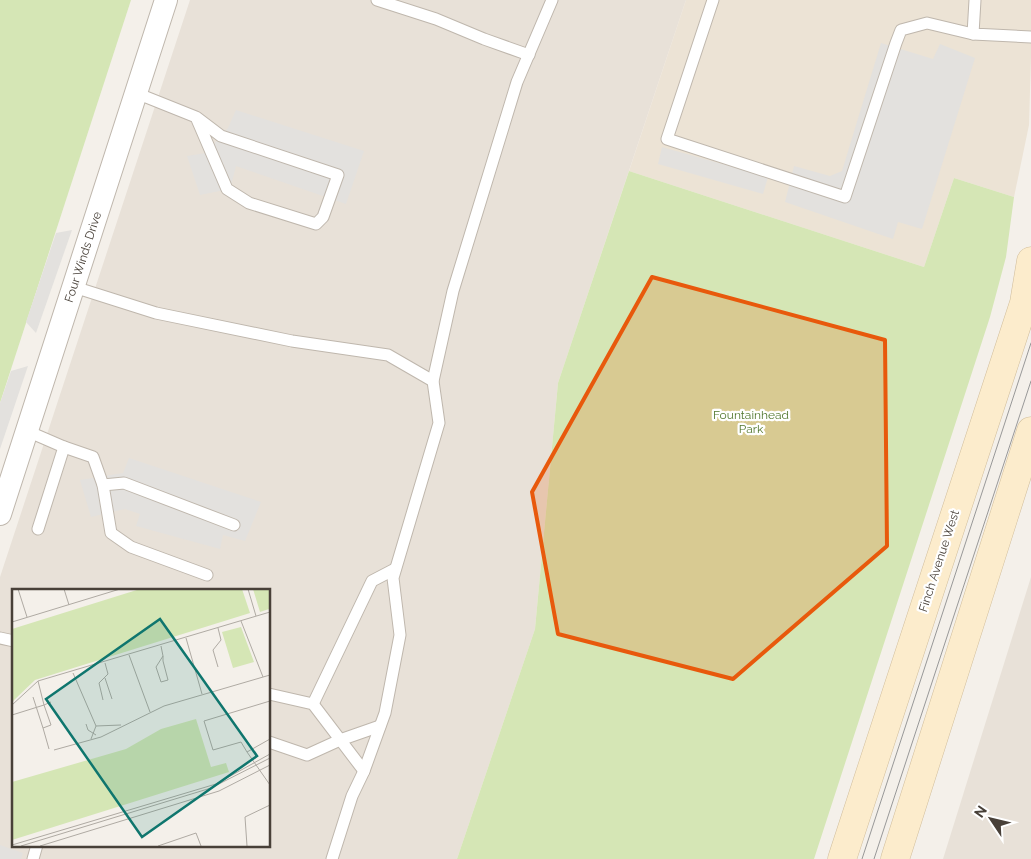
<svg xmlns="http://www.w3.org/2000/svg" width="1031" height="859" font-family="Raleway,sans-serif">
  <rect width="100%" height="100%" fill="#f4f0ea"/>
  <g fill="#e8e1d8" fill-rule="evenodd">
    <path d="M 190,0 L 686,0 L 558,383 L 535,629 L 457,859 L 0,859 L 0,577 ZM 14,590 L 269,590 L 269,845 L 14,845 Z"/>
    <path d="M 1031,577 L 1031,859 L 943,859 Z"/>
  </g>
  <path fill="#ece3d5" d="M 686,0 L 1031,0 L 1031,57 L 1029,125 L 1014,197 L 954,178 L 924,267 L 629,171 Z"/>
  <g fill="#d5e6b5">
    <path d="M 0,0 L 131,0 L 0,403 Z"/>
    <path d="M 629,171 L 924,267 L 954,178 L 1014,197 L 1006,257 L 990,317 L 814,859 L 457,859 L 535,629 L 558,383 Z"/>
  </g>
  <g fill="#e3e1de">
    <path d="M 881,43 L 933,59 L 940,44 L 975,58 L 922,229 L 898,222 L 893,239 L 785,202 L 794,166 L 830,176 L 842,171 Z"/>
    <path d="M 236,110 L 364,151 L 346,204 L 236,166 L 230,189 L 200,195 L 187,156 L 206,153 L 228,128 Z"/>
    <path d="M 662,147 L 768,177 L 763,194 L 658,164 Z"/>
    <path d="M 72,230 L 36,333 L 26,322 L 56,233 Z"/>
    <path d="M 28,366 L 0,449 L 0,403 L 11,371 Z"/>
    <path d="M 129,458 L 261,502 L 245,541 L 223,535 L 220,549 L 136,526 L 140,514 L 125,509 L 91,517 L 80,480 L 123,473 Z"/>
    <path d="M 0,845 L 23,853 L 21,859 L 0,859 Z"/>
  </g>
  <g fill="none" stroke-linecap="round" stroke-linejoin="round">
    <defs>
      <g id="service">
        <path d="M 377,0 L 436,19 L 484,39 L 529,55"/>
        <path d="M 713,0 L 667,139 L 845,197 L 896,43 L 901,30 L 927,23 L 973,34"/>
        <path d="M 975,0 L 973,34 L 1031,37"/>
        <path d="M 136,93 L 196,117 L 221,136 L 338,175 L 323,217 L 316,224 L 249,203 L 227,189 L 196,117"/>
        <path d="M 74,287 L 156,313 L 292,341 L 388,355 L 433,381"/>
        <path d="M 27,431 L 64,447 L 93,457 L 103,485 L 111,533 L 131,547 L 207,575"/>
        <path d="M 103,485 L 124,483 L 234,525"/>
        <path d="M 38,529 L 64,447"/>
        <path d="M 0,638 L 14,641"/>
        <path d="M 269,694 L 313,704 L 364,771"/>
        <path d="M 313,704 L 372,581 L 395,569"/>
        <path d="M 269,742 L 307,755 L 340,740 L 380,726"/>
        <path d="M 33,859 L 37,845"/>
        <path d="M 332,859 L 352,796 L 364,771 L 385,713 L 400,635 L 393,578 L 439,423 L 433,381 L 453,291 L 517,82 L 552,0"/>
      </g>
      <path id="minor" d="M 0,514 L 166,0"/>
      <g id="secondary">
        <path d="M 842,859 L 1024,303 L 1031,261"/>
        <path d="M 895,859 L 1031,431"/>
      </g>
    </defs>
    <use href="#service" stroke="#bfb7ad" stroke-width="13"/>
    <use href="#minor" stroke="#bfb7ad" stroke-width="24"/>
    <use href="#secondary" stroke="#d1be9c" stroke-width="29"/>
    <use href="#service" stroke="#fff" stroke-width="11"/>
    <use href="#minor" stroke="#fff" stroke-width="22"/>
    <use href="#secondary" stroke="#fceccc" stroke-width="28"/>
    <g stroke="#989898" stroke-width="1">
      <path d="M 862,859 L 1031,343"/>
      <path d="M 874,859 L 1031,381"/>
    </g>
  </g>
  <path fill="#e8590c" fill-opacity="0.2" stroke="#e8590c" stroke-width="4" stroke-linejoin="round" d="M 652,277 L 885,340 L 887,546 L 733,679 L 558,634 L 532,492 Z"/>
  <g text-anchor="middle" stroke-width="4.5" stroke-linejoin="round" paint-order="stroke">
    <g font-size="12" fill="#484038" stroke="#fff">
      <text transform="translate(83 257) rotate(-72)" y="4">Four Winds Drive</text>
      <text transform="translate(939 561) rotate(-72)" y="4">Finch Avenue West</text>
    </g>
    <g font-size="12" fill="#51772e" stroke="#fff">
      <text x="751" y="419">Fountainhead<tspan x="751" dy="14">Park</tspan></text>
    </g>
  </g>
  <g transform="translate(12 589)">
    <rect width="258" height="258" fill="#f4f0ea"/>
    <path d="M 128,0 L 230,0 L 238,24 L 23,91 L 0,113 L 0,40 ZM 241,0 L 257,0 L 257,20 L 248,23 ZM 229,38 L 242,73 L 221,79 L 210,43 ZM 184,130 L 199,178 L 214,174 L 217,183 L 0,251 L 0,193 L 114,160 L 149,140 Z" fill="#d5e6b5"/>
    <path fill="none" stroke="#afaaa3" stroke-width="1" d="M 6,0 L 15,28M 52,0 L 57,16M 236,0 L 244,27M 229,32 L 251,88M 0,33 L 108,0M 206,39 L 209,51 L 201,61 L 206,78M 174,49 L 190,105M 149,57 L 151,67 L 151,72 L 156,91 L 149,93 L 144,78 L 151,67M 117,66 L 138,123M 61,84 L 84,137 L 79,150M 93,89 L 100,110M 21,108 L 31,139 L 39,136 L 32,116 L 39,113M 91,111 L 87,94 L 96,85 L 93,74M 0,116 L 26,92 L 258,23M 0,126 L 32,116 L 26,92M 74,135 L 76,141 L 84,146M 84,137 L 109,136M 31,139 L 37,160M 258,150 L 235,163 L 258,196M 42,161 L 89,148 L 152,117 L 258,86M 235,163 L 229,153 L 201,161 L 192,132 L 258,112M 0,256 L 204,195 L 258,165M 9,257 L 199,199 L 258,169M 28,257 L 207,202 L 258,176M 146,257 L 184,244 L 189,257M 235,257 L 233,228 L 258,216"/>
    <path fill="#0f766e" fill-opacity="0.15" stroke="#0f766e" stroke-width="2.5" d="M 148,30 L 245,167 L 130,248 L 34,110 Z"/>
    <rect width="258" height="258" fill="none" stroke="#484038" stroke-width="2.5"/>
  </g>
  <g transform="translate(991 819) rotate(305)" stroke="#ffffff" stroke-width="4" paint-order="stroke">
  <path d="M0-4L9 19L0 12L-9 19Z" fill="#484038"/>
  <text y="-8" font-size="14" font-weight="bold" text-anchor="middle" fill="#484038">N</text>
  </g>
</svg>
